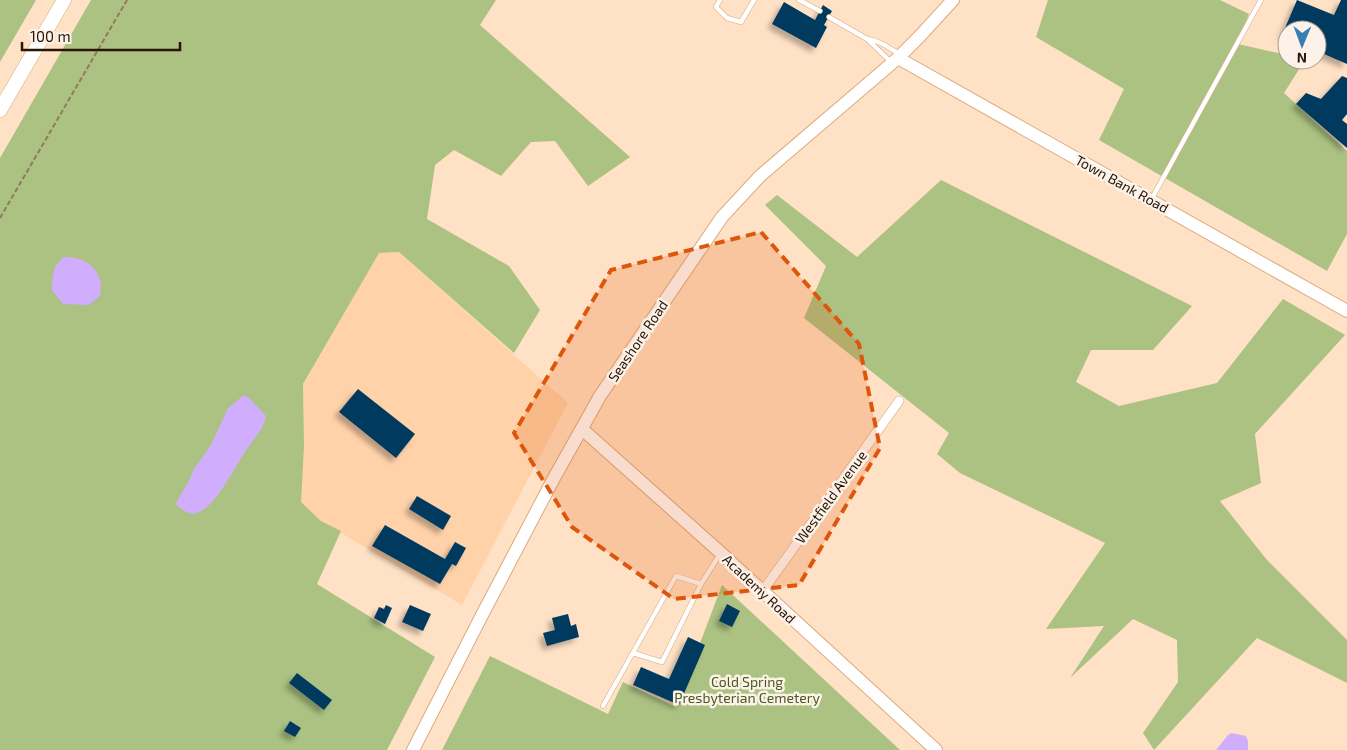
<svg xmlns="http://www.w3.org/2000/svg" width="1347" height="750" font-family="'Exo 2',sans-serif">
  <defs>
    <filter id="shadow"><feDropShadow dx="-4.5" dy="4.5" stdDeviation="2.5" flood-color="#0004"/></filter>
  </defs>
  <rect width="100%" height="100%" fill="#ffe1c5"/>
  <path fill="#ffd2a9" d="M 399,252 L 568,403 L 462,605 L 321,521 L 301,502 L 304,447 L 303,385 L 378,253 Z"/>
  <g fill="#abc282">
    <path d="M 0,0 L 36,0 L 0,62 Z"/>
    <path d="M 91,0 L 496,0 L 480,25 L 630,157 L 588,186 L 555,141 L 531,142 L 501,176 L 454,150 L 435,165 L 427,219 L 509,266 L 540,310 L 514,353 L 399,252 L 379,253 L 303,384 L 304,447 L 301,502 L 321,521 L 341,531 L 317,584 L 435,657 L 387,750 L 0,750 L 0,158 Z"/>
    <path d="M 1048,0 L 1220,0 L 1249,14 L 1238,44 L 1287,55 L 1287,60 L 1305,60 L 1284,93 L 1347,151 L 1347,234 L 1327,271 L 1099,140 L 1124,89 L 1036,37 Z"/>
    <path d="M 941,180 L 1192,306 L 1153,350 L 1091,350 L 1076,382 L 1119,406 L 1217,383 L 1283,299 L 1345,335 L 1255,434 L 1261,483 L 1220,501 L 1267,560 L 1347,640 L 1347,683 L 1257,638 L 1154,750 L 1143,733 L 1178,682 L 1177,640 L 1133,619 L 1070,678 L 1104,626 L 1046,629 L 1105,543 L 960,473 L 937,454 L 949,433 L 804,318 L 826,266 L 765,205 L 777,195 L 857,257 Z"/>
    <path d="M 722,585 L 900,750 L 442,750 L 490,656 L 608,714 L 623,682 L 676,707 Z"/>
  </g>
  <g fill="#d1adfe">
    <path d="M 64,257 C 80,257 95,263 100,280 C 102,284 100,291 100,296 L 89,305 L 63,304 L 52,290 C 52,278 53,264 64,257 Z"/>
    <path d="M 244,395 L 250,399 L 266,416 C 263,430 255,437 247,449 C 235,466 217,506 197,513 C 189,516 181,509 176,504 L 177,501 L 188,483 L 194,469 L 211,445 L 228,408 Z"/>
    <path d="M 1232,733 L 1246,736 L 1248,741 L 1248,750 L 1216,750 L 1228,735 Z"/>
  </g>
  <g fill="#033b5f" filter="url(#shadow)">
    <path d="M 1297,0 L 1334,15 L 1341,0 L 1347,0 L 1347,64 L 1317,51 L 1317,30 L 1287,30 L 1287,37 L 1282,35 Z"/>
    <path d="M 784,2 L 815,20 L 823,5 L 832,11 L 824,25 L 827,27 L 816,48 L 772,24 Z"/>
    <path d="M 1342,76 L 1347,78 L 1347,114 L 1342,120 L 1347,124 L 1347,148 L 1296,104 L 1306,93 L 1321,99 Z"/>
    <path d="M 358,389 L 415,434 L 396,458 L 339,412 Z"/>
    <path d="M 417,496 L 451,516 L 443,530 L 409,509 Z"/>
    <path d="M 385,525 L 445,559 L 455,542 L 466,548 L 456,566 L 452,564 L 440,584 L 372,546 Z"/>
    <path d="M 727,604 L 740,611 L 732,627 L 719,621 Z"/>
    <path d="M 386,605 L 392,608 L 385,624 L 374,618 L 379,607 L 384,609 Z"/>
    <path d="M 410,605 L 431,614 L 423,631 L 402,622 Z"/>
    <path d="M 568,614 L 571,626 L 576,624 L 579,637 L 547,646 L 543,633 L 555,630 L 552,618 Z"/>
    <path d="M 688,637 L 705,645 L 679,705 L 633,685 L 641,667 L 669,679 Z"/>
    <path d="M 297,673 L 332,700 L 324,710 L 289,683 Z"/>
    <path d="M 290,721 L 301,728 L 295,737 L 284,731 Z"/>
  </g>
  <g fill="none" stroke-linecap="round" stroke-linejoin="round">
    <defs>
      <g id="lane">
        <path d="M 720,0 L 716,7 L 727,18 L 741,22 L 754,0"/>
        <path d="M 799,0 L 820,11"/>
        <path d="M 829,17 L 867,39 L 891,62"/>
        <path d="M 867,39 C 880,41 888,47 899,54"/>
        <path d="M 1151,200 L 1261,0"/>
        <path d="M 633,653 L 662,662 L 701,584 L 720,554"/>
        <path d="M 603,706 L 676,576 L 701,584"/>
      </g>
      <path id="street" d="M 762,592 L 899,401"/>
      <g id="secondary">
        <path d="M 898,58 L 1347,311"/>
        <path d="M 582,429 L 721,553 L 936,750"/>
        <path d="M 413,750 L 481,617 L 554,478 L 600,396 L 722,217 L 760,176 L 898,58 L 920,36 L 953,0"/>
      </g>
      <path id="primary" d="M 0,110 L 64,0"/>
    </defs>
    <use href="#lane" stroke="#dbab7f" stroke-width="5.5"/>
    <use href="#street" stroke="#dbab7f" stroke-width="10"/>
    <use href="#secondary" stroke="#dbab7f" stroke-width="14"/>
    <use href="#primary" stroke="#dbab7f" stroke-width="15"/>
    <path stroke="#917962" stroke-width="2" stroke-dasharray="5 2.5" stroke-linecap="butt" d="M 0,218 L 127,0"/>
    <use href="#lane" stroke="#fff" stroke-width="4.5"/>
    <use href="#street" stroke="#fff" stroke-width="9"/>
    <use href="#secondary" stroke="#fff" stroke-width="12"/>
    <use href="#primary" stroke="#fff" stroke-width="14"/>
  </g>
  <path fill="#de560c" fill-opacity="0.2" stroke="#de560c" stroke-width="4" stroke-dasharray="10 6" stroke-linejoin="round" d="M 761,232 L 859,344 L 880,448 L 799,585 L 674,599 L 572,527 L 514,433 L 611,270 Z"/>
  <g text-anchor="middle" stroke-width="5" stroke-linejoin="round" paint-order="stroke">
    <g font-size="14" fill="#271604" stroke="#fcf2e9">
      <text transform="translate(1122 184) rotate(29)" y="5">Town Bank Road</text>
      <text transform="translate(638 341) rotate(-56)" y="5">Seashore Road</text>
      <text transform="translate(831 497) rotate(-54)" y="5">Westfield Avenue</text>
      <text transform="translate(759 589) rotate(43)" y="5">Academy Road</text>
    </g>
    <g font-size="14" fill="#495c1f" stroke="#fcf2e9">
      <text x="747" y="687">Cold Spring<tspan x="747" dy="16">Presbyterian Cemetery</tspan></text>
    </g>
  </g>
  <g transform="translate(1302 45) rotate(181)"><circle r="24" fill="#fcf2e9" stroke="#a79a8d"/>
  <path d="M0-4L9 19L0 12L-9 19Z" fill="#387eb3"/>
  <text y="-8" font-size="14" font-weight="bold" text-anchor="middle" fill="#271604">N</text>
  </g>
  <path d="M22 42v8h158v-8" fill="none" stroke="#271604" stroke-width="2.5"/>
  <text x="30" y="42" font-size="15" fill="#271604" stroke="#fcf2e9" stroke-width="4" paint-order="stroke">100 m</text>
</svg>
